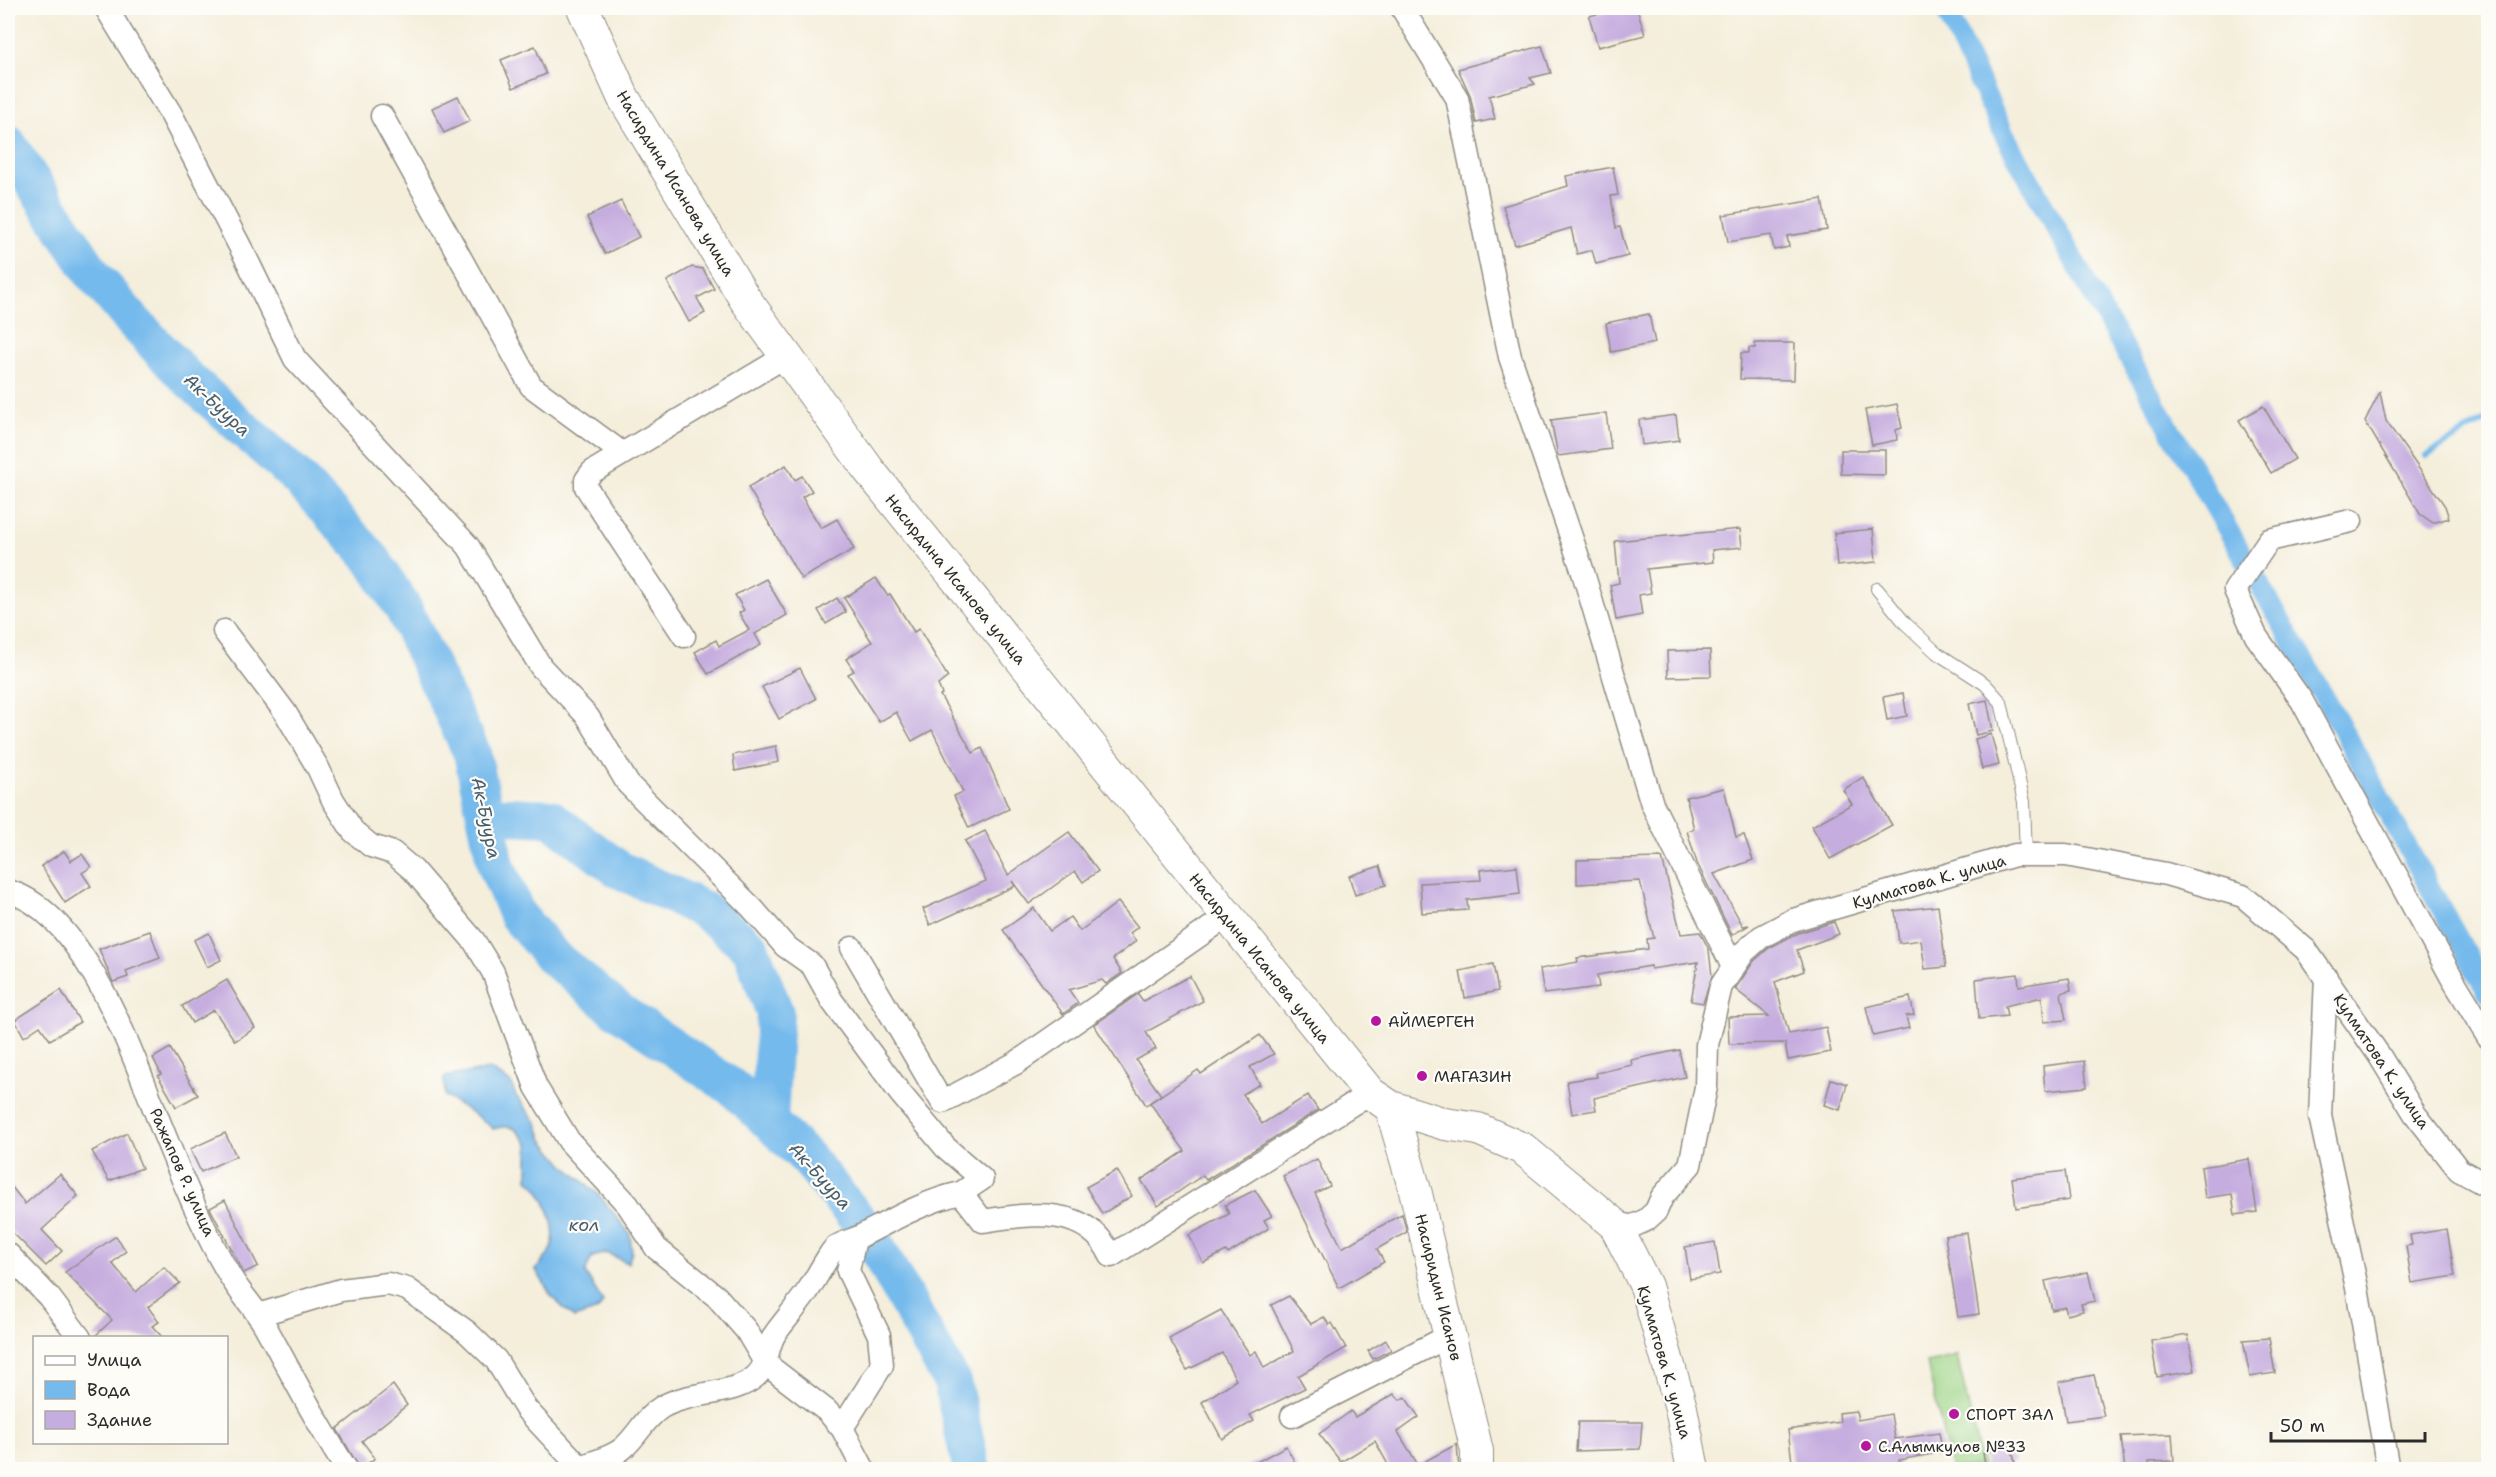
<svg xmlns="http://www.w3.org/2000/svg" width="2496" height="1477" font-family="'Shantell Sans',sans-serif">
  <rect width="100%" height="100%" fill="#fdfcf7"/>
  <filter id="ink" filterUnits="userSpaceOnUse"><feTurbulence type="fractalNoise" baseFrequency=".0167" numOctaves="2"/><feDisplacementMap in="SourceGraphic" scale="12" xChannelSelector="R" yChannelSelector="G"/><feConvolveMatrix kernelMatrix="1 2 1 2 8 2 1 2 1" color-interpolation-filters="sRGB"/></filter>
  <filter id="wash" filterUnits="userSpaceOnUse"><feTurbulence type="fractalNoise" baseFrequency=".008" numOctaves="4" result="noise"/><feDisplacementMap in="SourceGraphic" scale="24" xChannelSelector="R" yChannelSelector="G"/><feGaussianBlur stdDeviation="1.35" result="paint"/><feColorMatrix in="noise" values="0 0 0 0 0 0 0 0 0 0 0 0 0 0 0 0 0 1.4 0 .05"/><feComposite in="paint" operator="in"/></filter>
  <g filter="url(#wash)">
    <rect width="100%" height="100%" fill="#f4eedb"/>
    <path fill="#9bd385" stroke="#637f58" stroke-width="1.5" d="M 1957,1356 L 1982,1466 L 1951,1469 L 1927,1363 Z"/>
    <path fill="#75baec" stroke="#50728c" stroke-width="1.5" d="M 490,1069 L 511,1083 L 516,1096 L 537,1123 L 543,1140 L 564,1165 L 600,1196 L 630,1234 L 632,1252 L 628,1263 L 607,1253 L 592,1257 L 585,1273 L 603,1302 L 598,1310 L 574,1318 L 552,1297 L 536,1270 C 540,1264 547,1257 550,1251 C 561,1230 544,1192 528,1179 L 528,1144 C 515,1128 515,1123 493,1129 C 479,1115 461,1107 445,1096 L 444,1077 Z"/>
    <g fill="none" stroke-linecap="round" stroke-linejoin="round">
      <path stroke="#75baec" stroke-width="6" d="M 2426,456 L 2488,418"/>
      <path stroke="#75baec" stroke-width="21" d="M 1945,8 L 2003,132 L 2093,295 L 2327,702 L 2488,993"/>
      <g stroke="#75baec" stroke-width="38">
        <path d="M 8,144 L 92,273 L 132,320 L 184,375 L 300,480 L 372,559 L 403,608 L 472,753 L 496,865 L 517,915 L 554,958 L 617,1010 L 733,1088 L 808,1159 L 868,1232 L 952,1382 L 972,1470"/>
        <path d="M 486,815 L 550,818 L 618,869 L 704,910 L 750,947 L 775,1013 L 769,1121"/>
      </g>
    </g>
    <g id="blocks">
      <g fill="#c6addf">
        <path d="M 1622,8 L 1637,8 L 1645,35 L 1598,47 L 1589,16 Z"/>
        <path d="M 535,46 L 546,74 L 513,88 L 501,60 Z"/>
        <path d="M 1542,46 L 1551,73 L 1530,78 L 1535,84 L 1489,96 L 1495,119 L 1476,123 L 1470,95 L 1458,69 Z"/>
        <path d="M 458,96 L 470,121 L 444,133 L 432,108 Z"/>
        <path d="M 1613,167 L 1618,195 L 1611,196 L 1616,228 L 1620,227 L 1628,256 L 1596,264 L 1592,250 L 1577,254 L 1571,228 L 1515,245 L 1503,206 L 1568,186 L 1566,176 Z"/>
        <path d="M 1822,199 L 1827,230 L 1787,236 L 1789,247 L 1774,250 L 1771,235 L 1728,242 L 1723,215 Z"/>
        <path d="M 621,201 L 639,237 L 605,254 L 587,217 Z"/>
        <path d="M 692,267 L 703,269 L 714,289 L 697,298 L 705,313 L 689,322 L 667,281 Z"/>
        <path d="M 1649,314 L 1655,343 L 1611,352 L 1606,323 Z"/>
        <path d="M 1755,343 L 1795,343 L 1794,380 L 1740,379 L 1741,353 L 1749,353 L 1749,348 L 1755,348 Z"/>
        <path d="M 2380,392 L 2386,421 L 2445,506 L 2449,518 L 2433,523 L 2420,514 L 2365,421 Z"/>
        <path d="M 1897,404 L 1902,428 L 1896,430 L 1897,440 L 1872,445 L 1865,410 Z"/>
        <path d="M 2263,406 L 2295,459 L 2271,473 L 2239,420 Z"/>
        <path d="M 1606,413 L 1611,449 L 1558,456 L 1551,420 Z"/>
        <path d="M 1676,415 L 1679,440 L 1642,445 L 1639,420 Z"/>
        <path d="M 1841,450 L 1885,450 L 1885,475 L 1841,474 Z"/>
        <path d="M 786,465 L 795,480 L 802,476 L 812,491 L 802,497 L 821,528 L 837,519 L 854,549 L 801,579 L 748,487 Z"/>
        <path d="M 1740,529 L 1742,547 L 1712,550 L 1713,562 L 1647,569 L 1651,593 L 1639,595 L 1642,615 L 1616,620 L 1610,585 L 1619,583 L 1615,541 Z"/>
        <path d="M 1873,529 L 1876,562 L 1837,566 L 1834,533 Z"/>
        <path d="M 876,578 L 887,595 L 890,594 L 914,632 L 919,629 L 948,677 L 938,685 L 942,694 L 940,695 L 973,753 L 982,748 L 1009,809 L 969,828 L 954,796 L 963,792 L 932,730 L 912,741 L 896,712 L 879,722 L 848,674 L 854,671 L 846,659 L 872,642 L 844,598 Z"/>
        <path d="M 766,579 L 787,615 L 755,634 L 761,645 L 708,674 L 695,652 L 716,640 L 719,646 L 749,630 L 739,613 L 744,610 L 735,595 Z"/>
        <path d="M 837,598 L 846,612 L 826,624 L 818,610 Z"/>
        <path d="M 1710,650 L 1711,676 L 1668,677 L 1667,651 Z"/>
        <path d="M 800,668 L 816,699 L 779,719 L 762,687 Z"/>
        <path d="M 1903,693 L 1907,716 L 1887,720 L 1883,697 Z"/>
        <path d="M 1987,700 L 1993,731 L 1976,735 L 1969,704 Z"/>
        <path d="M 1991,734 L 1999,765 L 1982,769 L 1975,739 Z"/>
        <path d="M 776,746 L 779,762 L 735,771 L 733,755 Z"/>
        <path d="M 1863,777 L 1892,825 L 1830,859 L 1812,826 L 1852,804 L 1843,790 Z"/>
        <path d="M 1724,788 L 1736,837 L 1744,835 L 1753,860 L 1714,874 L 1743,926 L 1749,925 L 1732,935 L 1697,863 L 1687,831 L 1694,829 L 1686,797 Z"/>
        <path d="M 985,831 L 1008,875 L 1069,832 L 1098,871 L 1083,882 L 1075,871 L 1029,904 L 1012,881 L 1015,886 L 930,925 L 923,909 L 986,881 L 965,841 Z"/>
        <path d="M 64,851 L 71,861 L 82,854 L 91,867 L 82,873 L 91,886 L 65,903 L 41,866 Z"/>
        <path d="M 1662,858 L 1681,934 L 1700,932 L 1709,950 L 1712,976 L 1703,1003 L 1691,1001 L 1698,962 L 1651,969 L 1651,966 L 1597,975 L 1599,987 L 1544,994 L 1540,969 L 1578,962 L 1577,958 L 1648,949 L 1647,939 L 1654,938 L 1640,881 L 1577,884 L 1577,860 Z"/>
        <path d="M 1380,866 L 1386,885 L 1355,895 L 1349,876 Z"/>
        <path d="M 1517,866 L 1520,894 L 1467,900 L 1468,910 L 1422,913 L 1420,883 L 1481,880 L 1480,870 Z"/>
        <path d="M 1118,902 L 1138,927 L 1130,933 L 1136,941 L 1113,959 L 1122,973 L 1106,984 L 1102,980 L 1069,990 L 1078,1003 L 1063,1014 L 1003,930 L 1034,908 L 1050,931 L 1070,917 L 1080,931 Z"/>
        <path d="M 1938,906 L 1946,967 L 1925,969 L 1921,940 L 1899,943 L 1895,911 Z"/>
        <path d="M 1834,922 L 1839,934 L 1797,950 L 1804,971 L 1775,982 L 1789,1034 L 1826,1027 L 1831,1052 L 1788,1060 L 1785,1043 L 1729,1044 L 1728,1017 L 1769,1016 L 1735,989 L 1754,961 L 1769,948 L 1798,933 Z"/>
        <path d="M 150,931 L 160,958 L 126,971 L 128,977 L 113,982 L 99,949 Z"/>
        <path d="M 209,933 L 221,960 L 207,967 L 194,940 Z"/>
        <path d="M 1493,964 L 1498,991 L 1465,998 L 1460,971 Z"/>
        <path d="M 2018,974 L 2019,986 L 2069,978 L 2071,990 L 2061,993 L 2066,1020 L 2044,1022 L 2042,997 L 2005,1006 L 2007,1016 L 1979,1019 L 1976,979 Z"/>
        <path d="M 1190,976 L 1203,1001 L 1146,1032 L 1156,1049 L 1136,1060 L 1161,1095 L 1146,1105 L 1094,1025 L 1138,994 L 1143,1001 Z"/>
        <path d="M 227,980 L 255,1028 L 235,1041 L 214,1010 L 192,1023 L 182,1006 Z"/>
        <path d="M 61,990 L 80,1022 L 50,1040 L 40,1026 L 24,1037 L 15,1020 Z"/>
        <path d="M 1910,997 L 1914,1015 L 1906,1016 L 1909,1028 L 1873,1036 L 1866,1007 Z"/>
        <path d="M 1260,1035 L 1274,1054 L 1250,1067 L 1260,1084 L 1243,1094 L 1262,1124 L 1308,1095 L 1318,1110 L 1206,1180 L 1203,1175 L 1158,1206 L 1141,1180 L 1185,1151 L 1150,1103 L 1198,1070 L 1201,1074 Z"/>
        <path d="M 170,1048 L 198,1095 L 176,1107 L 158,1076 L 161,1074 L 153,1058 Z"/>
        <path d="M 1679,1050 L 1685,1077 L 1594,1098 L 1596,1110 L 1572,1114 L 1567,1081 L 1597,1077 L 1596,1073 L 1632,1065 L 1631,1060 Z"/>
        <path d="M 2084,1061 L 2087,1087 L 2045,1091 L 2043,1066 Z"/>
        <path d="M 1831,1079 L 1847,1084 L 1840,1110 L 1824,1105 Z"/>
        <path d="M 127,1133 L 142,1168 L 109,1181 L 92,1151 Z"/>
        <path d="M 225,1133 L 236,1156 L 201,1172 L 190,1149 Z"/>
        <path d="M 1317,1159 L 1330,1186 L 1315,1193 L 1342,1248 L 1402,1214 L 1407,1232 L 1377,1249 L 1384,1262 L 1339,1288 L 1283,1176 Z"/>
        <path d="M 2249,1159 L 2257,1212 L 2235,1215 L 2232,1194 L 2205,1198 L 2201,1167 Z"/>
        <path d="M 1117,1170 L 1132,1196 L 1102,1214 L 1086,1187 Z"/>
        <path d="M 2065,1171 L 2069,1200 L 2016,1208 L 2012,1178 Z"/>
        <path d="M 60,1174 L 78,1196 L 42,1230 L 62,1251 L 46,1266 L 8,1228 L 8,1182 L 25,1204 Z"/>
        <path d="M 1255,1190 L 1272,1216 L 1264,1220 L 1269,1228 L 1228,1254 L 1226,1251 L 1203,1263 L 1189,1235 L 1229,1214 L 1225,1205 Z"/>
        <path d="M 225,1200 L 258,1266 L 244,1273 L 210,1208 Z"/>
        <path d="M 2447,1229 L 2455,1276 L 2412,1283 L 2406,1246 L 2412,1245 L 2410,1235 Z"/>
        <path d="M 1967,1233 L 1979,1314 L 1958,1317 L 1945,1236 Z"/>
        <path d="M 116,1236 L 126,1251 L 112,1263 L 136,1292 L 164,1267 L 180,1283 L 148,1307 L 159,1322 L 152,1326 L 163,1338 L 93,1338 L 112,1320 L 65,1272 Z"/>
        <path d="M 1715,1242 L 1720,1274 L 1690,1279 L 1685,1247 Z"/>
        <path d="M 2088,1272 L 2095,1301 L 2081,1304 L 2083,1311 L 2067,1315 L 2065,1307 L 2052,1310 L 2045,1281 Z"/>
        <path d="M 1289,1296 L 1311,1324 L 1324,1317 L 1329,1325 L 1332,1323 L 1346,1348 L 1298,1376 L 1305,1388 L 1250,1415 L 1254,1421 L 1222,1439 L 1202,1402 L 1236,1380 L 1222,1353 L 1187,1370 L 1169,1338 L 1221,1310 L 1250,1355 L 1256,1351 L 1264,1368 L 1294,1351 L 1271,1305 Z"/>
        <path d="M 2188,1335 L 2195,1371 L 2157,1377 L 2151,1341 Z"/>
        <path d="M 2269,1338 L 2275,1373 L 2250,1377 L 2243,1340 Z"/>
        <path d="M 1386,1340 L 1391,1350 L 1373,1359 L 1368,1351 Z"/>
        <path d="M 2094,1375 L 2104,1416 L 2066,1421 L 2059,1382 Z"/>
        <path d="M 393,1385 L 407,1405 L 362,1441 L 375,1458 L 360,1469 L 337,1429 Z"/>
        <path d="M 1394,1394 L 1400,1400 L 1405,1397 L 1419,1417 L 1398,1432 L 1418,1465 L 1457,1444 L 1459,1470 L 1391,1470 L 1375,1441 L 1341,1462 L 1319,1434 L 1351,1411 L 1355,1417 Z"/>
        <path d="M 1856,1411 L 1858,1420 L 1891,1414 L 1895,1439 L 1939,1433 L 1943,1452 L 1899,1460 L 1901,1470 L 1793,1470 L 1788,1430 L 1840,1422 L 1839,1413 Z"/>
        <path d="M 1578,1422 L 1642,1422 L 1640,1449 L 1576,1451 Z"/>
        <path d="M 2172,1434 L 2174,1461 L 2149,1462 L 2150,1470 L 2125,1470 L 2121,1436 Z"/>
        <path d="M 1286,1446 L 1299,1470 L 1242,1470 Z"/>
        <path d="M 2011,1446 L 2015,1462 L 1986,1469 L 1983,1453 Z"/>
      </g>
    </g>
  </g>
  <g filter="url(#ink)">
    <use href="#blocks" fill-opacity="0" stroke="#908c83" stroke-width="1.5"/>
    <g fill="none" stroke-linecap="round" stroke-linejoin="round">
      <defs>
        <path id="lane" d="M 1877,589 L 1905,623 L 1937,653 L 1985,684 L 2001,702 L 2024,802 L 2026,855"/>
        <g id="street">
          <path d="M 106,8 L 171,114 L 247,260 L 295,359 L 468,546 L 541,667 L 588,717 L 628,784 L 752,908 L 785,946 L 812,965 L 832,1001 L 900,1093 L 945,1147 L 982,1179 L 961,1193"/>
          <path d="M 1402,8 L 1457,98 L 1510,357 L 1582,569 L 1652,804 L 1733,967"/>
          <path d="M 382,116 L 531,386 L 622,453"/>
          <path d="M 2351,521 L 2269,540 L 2235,590 L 2256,636 L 2302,701 L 2452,978 L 2488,1037"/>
          <path d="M 224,631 L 285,712 L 318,768 L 333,800 L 353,831 L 371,846 L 393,853 L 413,870 L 474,941 L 493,972 L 536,1087 L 569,1141 L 628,1205 L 656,1248 L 717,1297 L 746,1330 L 766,1364 L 827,1411 L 842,1428"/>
          <path d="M 684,636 L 586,487 L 586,480 L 592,472 L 786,356"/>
          <path d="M 8,891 C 88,914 136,1066 165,1136 C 184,1183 204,1232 230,1276 C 240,1293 254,1307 264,1324 C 291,1372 316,1423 347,1470"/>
          <path d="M 852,948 L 942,1102 L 1016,1063 L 1226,917"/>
          <path d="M 2326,977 L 2320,1116 L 2357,1288 L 2388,1470"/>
          <path d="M 1615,1225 L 1633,1226 L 1646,1220 L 1656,1211 L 1662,1197 L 1690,1165 L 1706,1087 L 1707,1045 L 1721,986 L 1744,952 L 1761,937 L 1793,920 L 2015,855 L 2066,855 L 2166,874 L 2243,896 L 2306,950 L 2379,1055 L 2415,1114 L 2459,1170 L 2488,1186"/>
          <path d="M 855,1239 L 848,1271 L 879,1335 L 882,1365 L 842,1428 L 864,1470"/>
          <path d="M 8,1254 L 49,1297 L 80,1338"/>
          <path d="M 258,1315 L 341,1290 L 388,1284 L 407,1289 L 467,1332 L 496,1360 L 526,1409 L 580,1467 C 593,1462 611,1458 622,1449 C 637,1437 645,1417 662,1407 C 688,1391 735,1396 756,1376 C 770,1363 766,1344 777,1331 C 787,1318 797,1306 807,1292 C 813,1284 830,1251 836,1247 C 843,1242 853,1240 861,1236 C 894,1219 925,1201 961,1193 L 983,1221 C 1029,1214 1087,1204 1111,1256 L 1370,1093"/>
          <path d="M 1292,1416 L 1451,1335"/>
        </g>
        <g id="secondary">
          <path d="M 583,8 L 623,97 L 745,299 L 868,469 L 1370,1093 L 1391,1107 L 1445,1124 L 1478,1129 L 1523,1149 L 1615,1225 L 1646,1286 L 1681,1408 L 1693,1470"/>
          <path d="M 1391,1107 L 1416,1194 L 1477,1451 L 1477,1470"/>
        </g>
      </defs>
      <use href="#lane" stroke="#908c83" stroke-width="14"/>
      <use href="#street" stroke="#908c83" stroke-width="25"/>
      <use href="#secondary" stroke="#908c83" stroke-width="34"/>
      <use href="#lane" stroke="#fff" stroke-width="12"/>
      <use href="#street" stroke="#fff" stroke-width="22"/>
      <use href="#secondary" stroke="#fff" stroke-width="32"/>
    </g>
  </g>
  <g fill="#b5179e" stroke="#fdfcf7" stroke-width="2">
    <circle cx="1376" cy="1021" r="6"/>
    <circle cx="1422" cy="1076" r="6"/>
    <circle cx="1954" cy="1414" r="6"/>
    <circle cx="1866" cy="1446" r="6"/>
  </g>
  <g text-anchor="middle" stroke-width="4.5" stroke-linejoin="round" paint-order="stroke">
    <g font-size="16" fill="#2b2b2b" stroke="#fdfcf7">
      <text transform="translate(676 183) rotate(59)" y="6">Насирдина Исанова улица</text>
      <text transform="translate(956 579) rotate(51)" y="6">Насирдина Исанова улица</text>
      <text transform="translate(1929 881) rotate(-16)" y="6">Кулматова К. улица</text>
      <text transform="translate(1260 958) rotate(51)" y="6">Насирдина Исанова улица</text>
      <text transform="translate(2382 1061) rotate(56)" y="6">Кулматова К. улица</text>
      <text transform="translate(183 1172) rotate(66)" y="6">Ражапов Р. улица</text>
      <text transform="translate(1439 1287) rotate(76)" y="6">Насиридин Исанов</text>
      <text transform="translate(1665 1362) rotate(74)" y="6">Кулматова К. улица</text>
    </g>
    <g font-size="16" fill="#2b2b2b" stroke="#fdfcf7" text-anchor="start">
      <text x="1388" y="1027">АЙМЕРГЕН</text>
      <text x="1434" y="1082">МАГАЗИН</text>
      <text x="1966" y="1420">СПОРТ ЗАЛ</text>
      <text x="1878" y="1452">С.Алымкулов №33</text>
    </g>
    <g font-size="18" font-style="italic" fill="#455d6f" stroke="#fdfcf7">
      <text transform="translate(217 405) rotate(43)" y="6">Ак-Буура</text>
      <text transform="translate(486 818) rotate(78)" y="6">Ак-Буура</text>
      <text transform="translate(820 1176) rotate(48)" y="6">Ак-Буура</text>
      <text x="584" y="1231">кол</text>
    </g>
  </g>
  <rect width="2496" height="1477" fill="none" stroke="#fdfcf7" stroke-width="30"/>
  <rect x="33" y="1336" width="195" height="108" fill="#fdfcf7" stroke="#a9a8a5" stroke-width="1.5"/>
  <rect x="45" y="1356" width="30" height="9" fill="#ffffff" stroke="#a9a8a5" stroke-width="1.5"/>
  <text x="87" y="1366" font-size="18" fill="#2b2b2b">Улица</text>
  <rect x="45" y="1381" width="30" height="18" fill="#75baec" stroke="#a9a8a5" stroke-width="1.5"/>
  <text x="87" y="1396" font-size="18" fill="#2b2b2b">Вода</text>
  <rect x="45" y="1411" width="30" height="18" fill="#c6addf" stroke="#a9a8a5" stroke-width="1.5"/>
  <text x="87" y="1426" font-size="18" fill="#2b2b2b">Здание</text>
  <path d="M2271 1432v9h154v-9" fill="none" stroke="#2b2b2b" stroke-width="3"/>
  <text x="2280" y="1432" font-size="18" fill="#2b2b2b" stroke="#fdfcf7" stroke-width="4.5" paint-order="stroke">50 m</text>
</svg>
